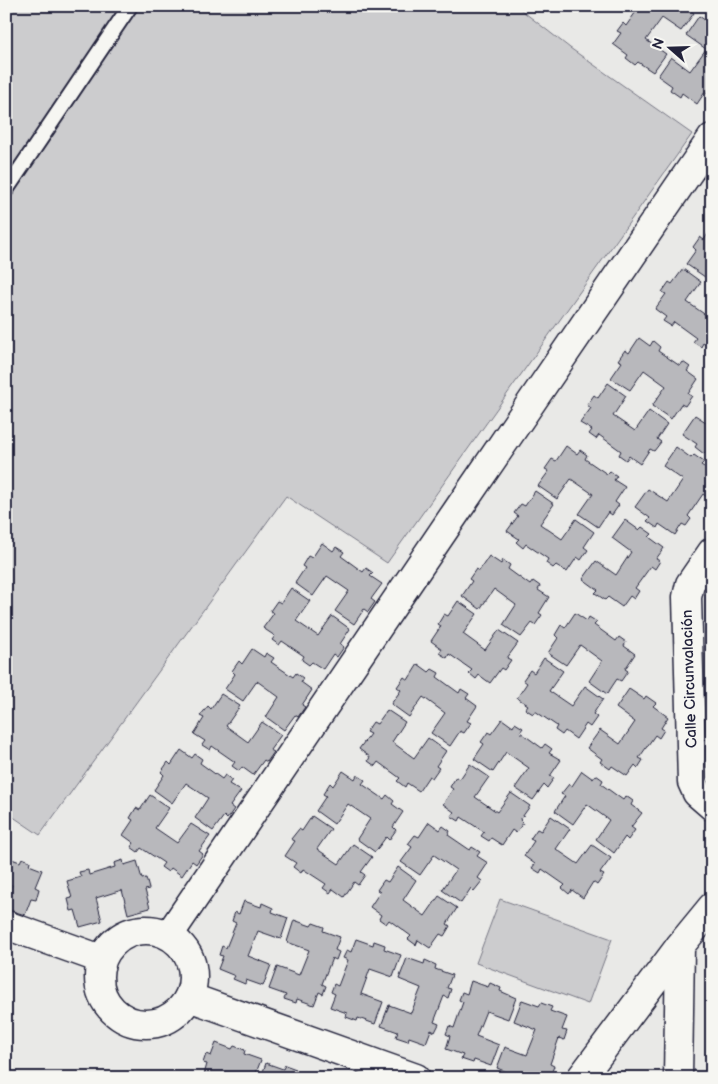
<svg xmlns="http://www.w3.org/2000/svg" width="718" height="1084" font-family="'Balsamiq Sans',sans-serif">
  <rect width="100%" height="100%" fill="#e9e9e7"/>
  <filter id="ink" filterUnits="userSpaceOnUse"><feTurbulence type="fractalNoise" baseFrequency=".02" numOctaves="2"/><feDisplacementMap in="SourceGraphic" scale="10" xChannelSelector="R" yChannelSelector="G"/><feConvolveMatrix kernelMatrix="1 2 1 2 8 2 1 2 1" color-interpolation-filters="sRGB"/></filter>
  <g filter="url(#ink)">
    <g fill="#ccccce" stroke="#777784">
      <path d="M 6,6 L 516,6 L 570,48 L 692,134 L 387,563 L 286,496 L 40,835 L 6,812 Z"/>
      <path d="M 500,899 L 612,939 L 588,1004 L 476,963 Z"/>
    </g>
    <g fill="#b8b8bc" stroke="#22223b">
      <path d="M 640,6 L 685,6 L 694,13 L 681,31 L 662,18 L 646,40 L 666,54 L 653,72 L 638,62 L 635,65 L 626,58 L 628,55 L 613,44 L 621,33 L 617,31 L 623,23 L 626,26 Z"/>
      <path d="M 699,16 L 712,25 L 710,85 L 712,91 L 709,95 L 705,92 L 697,104 L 682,93 L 680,97 L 670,90 L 672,86 L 658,76 L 671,57 L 690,71 L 706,49 L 686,35 Z"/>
      <path d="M 712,227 L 712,267 L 705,277 L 686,264 L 696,250 L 693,247 L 700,237 L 704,240 Z"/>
      <path d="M 683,269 L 701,282 L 687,302 L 710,318 L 712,315 L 712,349 L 703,343 L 701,347 L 693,342 L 696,338 L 674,322 L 671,326 L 663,321 L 666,317 L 655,309 L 666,294 L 662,292 L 669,282 L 672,284 Z"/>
      <path d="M 639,338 L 650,346 L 653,341 L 660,347 L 658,351 L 680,366 L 683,362 L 690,367 L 687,371 L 698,379 L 688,394 L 692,396 L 685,406 L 681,404 L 671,419 L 652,406 L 666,386 L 644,370 L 630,390 L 611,378 L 622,362 L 618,360 L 625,350 L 629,353 Z"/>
      <path d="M 608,383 L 626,396 L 613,416 L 635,431 L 649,411 L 667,424 L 657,439 L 661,442 L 654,451 L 650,449 L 640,464 L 629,456 L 626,460 L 619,455 L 621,451 L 599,435 L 596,439 L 589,434 L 592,430 L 580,423 L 591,408 L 587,405 L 594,395 L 598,398 Z"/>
      <path d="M 695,415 L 712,426 L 712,454 L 707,451 L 704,454 L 695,447 L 697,444 L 682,434 Z"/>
      <path d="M 566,446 L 577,454 L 580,450 L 587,455 L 585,459 L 607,474 L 610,471 L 617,476 L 614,480 L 625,487 L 615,502 L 619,505 L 612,515 L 608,512 L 598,527 L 579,514 L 593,494 L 571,479 L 557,499 L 538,486 L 549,471 L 545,469 L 552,459 L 556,461 Z"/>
      <path d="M 676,447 L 691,458 L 694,455 L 704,462 L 701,465 L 712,472 L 712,481 L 708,486 L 712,490 L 707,497 L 703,494 L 688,516 L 691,519 L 686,526 L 682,524 L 675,535 L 659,524 L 657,528 L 647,521 L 650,518 L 635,507 L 648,489 L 668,502 L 683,480 L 663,466 Z"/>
      <path d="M 535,491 L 554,504 L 540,524 L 562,539 L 576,519 L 594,532 L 584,547 L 588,550 L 581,560 L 577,557 L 567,572 L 556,565 L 553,568 L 546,563 L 548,559 L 526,544 L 523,548 L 516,542 L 519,539 L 507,531 L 518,516 L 514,513 L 521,504 L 525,506 Z"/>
      <path d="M 625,520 L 639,530 L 642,527 L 652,534 L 649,537 L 664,548 L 656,559 L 660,561 L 655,569 L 651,566 L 635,588 L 639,591 L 634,599 L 630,596 L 622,607 L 608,597 L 605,600 L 595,593 L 598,590 L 583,579 L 596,561 L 616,575 L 631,552 L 612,538 Z"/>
      <path d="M 322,543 L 333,551 L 336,547 L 344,552 L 341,556 L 363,572 L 366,568 L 373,573 L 370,576 L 382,584 L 371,599 L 375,602 L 368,612 L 364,609 L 354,624 L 335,611 L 349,591 L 327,576 L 313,596 L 295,583 L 305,568 L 302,566 L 308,556 L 312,558 Z"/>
      <path d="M 489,556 L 501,564 L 503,560 L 510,565 L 508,569 L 530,585 L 533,581 L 540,586 L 538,590 L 549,597 L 539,613 L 542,615 L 535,625 L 532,623 L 521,637 L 503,625 L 516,605 L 494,589 L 480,609 L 462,596 L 472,581 L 469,579 L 476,569 L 479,571 Z"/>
      <path d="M 291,588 L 310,601 L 296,621 L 318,636 L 332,616 L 350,629 L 340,644 L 344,647 L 337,657 L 333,654 L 323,669 L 312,662 L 309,665 L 302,660 L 304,656 L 282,641 L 279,645 L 272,640 L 275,636 L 263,628 L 274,613 L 270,611 L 277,601 L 281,603 Z"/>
      <path d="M 458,601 L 477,614 L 463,634 L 485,650 L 499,630 L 518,643 L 507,658 L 511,660 L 504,670 L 501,668 L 490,683 L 479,675 L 476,679 L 469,673 L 472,670 L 449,654 L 447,658 L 439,653 L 442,649 L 431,641 L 441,626 L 438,624 L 444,614 L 448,616 Z"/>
      <path d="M 575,613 L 587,621 L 589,617 L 597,622 L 594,625 L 616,641 L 619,637 L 626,642 L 624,646 L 635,654 L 625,669 L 628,671 L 621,681 L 617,679 L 607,694 L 589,681 L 602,661 L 580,645 L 566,665 L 548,653 L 558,638 L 555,635 L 561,625 L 565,628 Z"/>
      <path d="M 252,649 L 264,657 L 266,653 L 274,658 L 271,662 L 293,677 L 296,673 L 303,678 L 301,682 L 312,690 L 302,705 L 305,707 L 298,717 L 295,715 L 284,730 L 266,717 L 279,697 L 257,681 L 243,701 L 225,689 L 235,674 L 232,671 L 239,661 L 242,664 Z"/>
      <path d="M 544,658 L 563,671 L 549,691 L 571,706 L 585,686 L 603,699 L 593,714 L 597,717 L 590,727 L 586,724 L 576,739 L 565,731 L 562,735 L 555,730 L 557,726 L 535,711 L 533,714 L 525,709 L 528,705 L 517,698 L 527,683 L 523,680 L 530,670 L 534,673 Z"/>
      <path d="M 418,664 L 429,672 L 432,669 L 439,673 L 437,677 L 459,693 L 461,689 L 469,694 L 466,698 L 477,706 L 467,721 L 471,723 L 464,733 L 460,731 L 450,746 L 431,733 L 445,713 L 423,697 L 409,717 L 391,704 L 401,690 L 397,687 L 404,677 L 408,680 Z"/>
      <path d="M 629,689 L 644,699 L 646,696 L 656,703 L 653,706 L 668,717 L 661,728 L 664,730 L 659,738 L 655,735 L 639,758 L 643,760 L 638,768 L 635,765 L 627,776 L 612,766 L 610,769 L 600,762 L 602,759 L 587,748 L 600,730 L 620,744 L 635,722 L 616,708 Z"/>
      <path d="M 221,694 L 240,706 L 226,726 L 248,742 L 262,722 L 281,735 L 270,750 L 274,752 L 267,762 L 264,760 L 253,775 L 242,767 L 239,771 L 232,766 L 235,762 L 212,746 L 210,750 L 202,745 L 205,741 L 194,734 L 204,718 L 200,716 L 208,706 L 211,709 Z"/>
      <path d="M 387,710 L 405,722 L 392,742 L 414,758 L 428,738 L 446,751 L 436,766 L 439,768 L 432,778 L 429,776 L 419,791 L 407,783 L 405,787 L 397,781 L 400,778 L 378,762 L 375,766 L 368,761 L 370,757 L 359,749 L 370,734 L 366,732 L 373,722 L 377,724 Z"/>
      <path d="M 502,719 L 513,727 L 515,723 L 523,728 L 520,732 L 542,748 L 545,744 L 552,749 L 549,753 L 561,760 L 550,776 L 554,778 L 547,788 L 544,785 L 533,800 L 515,788 L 529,768 L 506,752 L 493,772 L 474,759 L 484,744 L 481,742 L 488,732 L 491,734 Z"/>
      <path d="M 181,750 L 192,758 L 195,754 L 202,759 L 200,763 L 222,779 L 225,775 L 232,780 L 229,784 L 241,791 L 230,806 L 234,809 L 227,819 L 224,816 L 213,831 L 195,818 L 208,798 L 186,783 L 172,803 L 154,790 L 164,775 L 161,772 L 168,762 L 171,765 Z"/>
      <path d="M 470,764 L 489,777 L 475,797 L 497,812 L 511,793 L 530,806 L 520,820 L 523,823 L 516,833 L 512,830 L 502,845 L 491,838 L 489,841 L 481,836 L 484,832 L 461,817 L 459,821 L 451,816 L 454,812 L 443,804 L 453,789 L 450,787 L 456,777 L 460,779 Z"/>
      <path d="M 343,771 L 355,779 L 357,775 L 365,780 L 362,784 L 384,799 L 387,795 L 394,801 L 392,804 L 403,812 L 393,827 L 396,830 L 389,840 L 386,837 L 375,852 L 357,839 L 370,819 L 348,804 L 334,824 L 316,811 L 326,796 L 323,794 L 330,783 L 333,786 Z"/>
      <path d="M 582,771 L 593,779 L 596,775 L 603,780 L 601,784 L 623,800 L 626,796 L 633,801 L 631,805 L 642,813 L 631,827 L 635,830 L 628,840 L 625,837 L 614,853 L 596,839 L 609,820 L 587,804 L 573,824 L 555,811 L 565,796 L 561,794 L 569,784 L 572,786 Z"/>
      <path d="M 150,795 L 169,808 L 155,828 L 177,843 L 191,824 L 210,836 L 199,851 L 203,854 L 196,864 L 192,861 L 182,876 L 171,868 L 168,872 L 161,867 L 164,863 L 141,848 L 138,852 L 131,847 L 134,843 L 123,835 L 133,820 L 130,818 L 136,808 L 140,810 Z"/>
      <path d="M 312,816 L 331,829 L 317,849 L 339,864 L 353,844 L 372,857 L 361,872 L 365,875 L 358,885 L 354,882 L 344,897 L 333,889 L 330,893 L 323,888 L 326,884 L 303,869 L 301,873 L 293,867 L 296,863 L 285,856 L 295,841 L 291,839 L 299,829 L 302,831 Z"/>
      <path d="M 551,816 L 570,829 L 556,849 L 578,864 L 592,845 L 611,858 L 600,873 L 604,875 L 597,885 L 593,882 L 583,898 L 572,890 L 569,894 L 562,888 L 565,885 L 542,869 L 540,873 L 532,868 L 535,864 L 524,856 L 534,841 L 530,839 L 537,829 L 541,831 Z"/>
      <path d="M 429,822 L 440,830 L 443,826 L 450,831 L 448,835 L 470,850 L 472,847 L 480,852 L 477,856 L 488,863 L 478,878 L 482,881 L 474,891 L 471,888 L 461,903 L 442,890 L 456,870 L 434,855 L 420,875 L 401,862 L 412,847 L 408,844 L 415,835 L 419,837 Z"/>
      <path d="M 6,857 L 20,862 L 22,858 L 30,861 L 29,865 L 42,870 L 35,887 L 39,889 L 36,900 L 31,899 L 25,915 L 6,909 L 6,902 L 12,885 L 6,883 Z"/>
      <path d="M 123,860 L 124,865 L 137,861 L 142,879 L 146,878 L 149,889 L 145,890 L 150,908 L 128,914 L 122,890 L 96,898 L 102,921 L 80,927 L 75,910 L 71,911 L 68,899 L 72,898 L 67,881 L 81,877 L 79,872 L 88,870 L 89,875 L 115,867 L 114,863 Z"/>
      <path d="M 398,867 L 416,880 L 403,900 L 425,916 L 439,896 L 457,908 L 447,924 L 450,926 L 444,936 L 440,934 L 430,948 L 418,940 L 416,945 L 408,939 L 411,936 L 389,920 L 386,924 L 379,919 L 381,915 L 370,907 L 380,892 L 377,890 L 384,880 L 388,882 Z"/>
      <path d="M 244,901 L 261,907 L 262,903 L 273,908 L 272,912 L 288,918 L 281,939 L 258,931 L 248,956 L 271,965 L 263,986 L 246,980 L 245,984 L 233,979 L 235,976 L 218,969 L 223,956 L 219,955 L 222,946 L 226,948 L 236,923 L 232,921 L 235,912 L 239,914 Z"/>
      <path d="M 294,920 L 311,926 L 313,923 L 324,927 L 323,931 L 340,937 L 335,950 L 339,952 L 336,960 L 332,958 L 322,984 L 326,986 L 323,994 L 319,992 L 314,1005 L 297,999 L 296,1003 L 284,999 L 286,995 L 269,989 L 277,967 L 299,975 L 309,950 L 287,942 Z"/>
      <path d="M 356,939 L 373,945 L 374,941 L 385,945 L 384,949 L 401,955 L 393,977 L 370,969 L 361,994 L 383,1002 L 375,1024 L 358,1018 L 357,1021 L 346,1017 L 347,1013 L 330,1007 L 335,994 L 331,992 L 334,984 L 338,986 L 348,960 L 343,958 L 347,950 L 351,952 Z"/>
      <path d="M 407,958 L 424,964 L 425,960 L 436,965 L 435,969 L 452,975 L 447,988 L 451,989 L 448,998 L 444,996 L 434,1022 L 439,1024 L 435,1032 L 431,1030 L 426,1043 L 409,1037 L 408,1041 L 396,1037 L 398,1032 L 381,1026 L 389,1005 L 411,1013 L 421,988 L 399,979 Z"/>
      <path d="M 471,981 L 488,987 L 490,983 L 501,988 L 500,991 L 516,998 L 508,1019 L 486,1011 L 476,1036 L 499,1045 L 491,1066 L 474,1060 L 473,1063 L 461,1059 L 463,1055 L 446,1049 L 450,1036 L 446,1034 L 449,1026 L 454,1028 L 463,1002 L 459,1000 L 462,992 L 467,994 Z"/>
      <path d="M 522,1000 L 539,1006 L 541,1003 L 552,1007 L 550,1011 L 567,1017 L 562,1030 L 567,1031 L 564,1040 L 559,1038 L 550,1064 L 554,1066 L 551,1074 L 547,1072 L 544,1078 L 512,1078 L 514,1075 L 497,1068 L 505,1047 L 527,1055 L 537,1030 L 514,1021 Z"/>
      <path d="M 216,1043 L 232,1049 L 234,1046 L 245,1050 L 244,1054 L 261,1060 L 254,1078 L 243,1078 L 230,1073 L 228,1078 L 203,1078 L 207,1064 L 203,1063 L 206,1054 L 211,1056 Z"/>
      <path d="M 266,1063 L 283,1069 L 285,1065 L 296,1069 L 295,1073 L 307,1078 L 261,1078 Z"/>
    </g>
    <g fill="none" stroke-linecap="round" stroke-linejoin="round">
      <defs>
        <path id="lane" d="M 6,190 L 130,6"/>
        <g id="street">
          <path d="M 712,552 L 690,584 L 687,597 L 692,782 L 697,793 L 712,806"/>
          <path d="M 6,925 L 101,959"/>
          <circle cx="146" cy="977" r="47"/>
          <path d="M 169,935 L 459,508 L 712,138"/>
          <path d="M 189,997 L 416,1078"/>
          <path d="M 581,1078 L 680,946"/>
          <path d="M 678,1078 L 680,946 L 712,907"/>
        </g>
      </defs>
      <use href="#lane" stroke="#22223b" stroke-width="18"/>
      <use href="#street" stroke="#22223b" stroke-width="31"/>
      <use href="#lane" stroke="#f6f6f2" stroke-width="14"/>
      <use href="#street" stroke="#f6f6f2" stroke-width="28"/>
    </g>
  </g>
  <g text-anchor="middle" stroke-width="4.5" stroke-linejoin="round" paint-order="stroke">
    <g font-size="15" fill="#22223b" stroke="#f6f6f2">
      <text transform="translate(689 679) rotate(-92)" y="5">Calle Circunvalación</text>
    </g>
  </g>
  <rect width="718" height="1084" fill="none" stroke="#f6f6f2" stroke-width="25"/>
  <rect x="12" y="12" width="693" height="1059" fill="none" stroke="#22223b" stroke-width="2" filter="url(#ink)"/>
  <g transform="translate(670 48) rotate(290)" stroke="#f6f6f2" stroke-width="4" paint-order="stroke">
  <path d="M0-4L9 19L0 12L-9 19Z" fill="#22223b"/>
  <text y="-8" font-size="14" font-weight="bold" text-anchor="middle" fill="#22223b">N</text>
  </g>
</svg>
